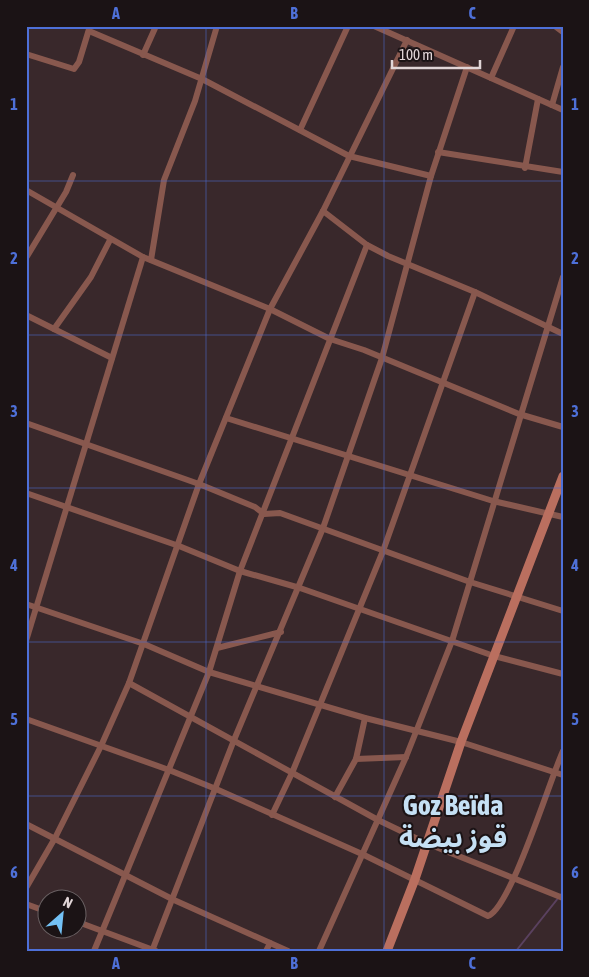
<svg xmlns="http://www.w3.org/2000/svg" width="589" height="977" font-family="'Asap Condensed','Noto Sans Arabic',sans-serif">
  <rect width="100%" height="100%" fill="#39282b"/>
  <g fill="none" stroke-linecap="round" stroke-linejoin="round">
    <path stroke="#5a415f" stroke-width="2" d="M 516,951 L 563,892"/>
    <g stroke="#88584e" stroke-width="6">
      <path d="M 374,26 L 563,110"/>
      <path d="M 555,26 L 563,32"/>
      <path d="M 89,31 L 202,79 L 349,156 L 431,176"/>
      <path d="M 26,54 L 74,69 L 79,62 L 90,26"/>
      <path d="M 143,55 L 156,26"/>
      <path d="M 491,78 L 514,26"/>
      <path d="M 552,105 L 563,67"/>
      <path d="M 300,130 L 348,26"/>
      <path d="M 438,152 L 563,172"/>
      <path d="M 525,168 L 538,99"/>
      <path d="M 26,190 L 143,257 L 270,309 L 330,339 L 364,350 L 519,414 L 563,427"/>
      <path d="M 323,211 L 367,245 L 388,256 L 475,292 L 563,334"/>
      <path d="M 26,258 L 66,192 L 73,175"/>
      <path d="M 151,260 L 164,180 L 195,101 L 217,26"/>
      <path d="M 26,315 L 112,358"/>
      <path d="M 54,329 L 91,277 L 110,240"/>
      <path d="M 226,418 L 493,501 L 563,517"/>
      <path d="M 26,423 L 199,484 L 255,507 L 264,514 L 280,513 L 470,582 L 563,611"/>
      <path d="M 26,493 L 179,546 L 240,571 L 300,588 L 494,656 L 563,674"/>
      <path d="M 26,604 L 144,644 L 209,672 L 365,718 L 461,742 L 563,775"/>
      <path d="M 26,641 L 143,257"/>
      <path d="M 217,648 L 281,632"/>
      <path d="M 129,683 L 378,820 L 426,843 L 563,898"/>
      <path d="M 26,719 L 169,770 L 216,789 L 362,854 L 488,916 C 511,908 550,779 563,751"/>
      <path d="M 356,759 L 406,757"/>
      <path d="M 335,797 L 356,759 L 365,718"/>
      <path d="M 272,815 L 292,773 L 383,551 L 475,292"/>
      <path d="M 26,824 L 174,900 L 288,951"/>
      <path d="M 26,888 L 55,838 L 101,746 L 129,683 L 199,484 L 270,309 L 323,211 L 407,40"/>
      <path d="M 26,904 L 48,912"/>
      <path d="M 78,922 L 156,951"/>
      <path d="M 94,951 L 209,672 L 240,571 L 367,245"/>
      <path d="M 152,951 L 234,740 L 323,528 L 382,358 L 431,176 L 467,67"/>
      <path d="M 266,951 L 270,943"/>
      <path d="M 319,951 L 406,757 L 452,641 L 563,277"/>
    </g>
    <path stroke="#ba6f5f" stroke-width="9" d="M 387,951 L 415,879 L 461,742 L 563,476"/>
  </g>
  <path fill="none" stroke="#4e70d8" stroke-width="1" stroke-opacity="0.55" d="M 206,26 L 206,951M 384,26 L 384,951M 26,181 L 563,181M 26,335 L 563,335M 26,488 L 563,488M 26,642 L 563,642M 26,796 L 563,796"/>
  <g text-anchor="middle" stroke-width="4" stroke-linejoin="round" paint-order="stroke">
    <g font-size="28" font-weight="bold" fill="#c5e0f4" stroke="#1b1315">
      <text x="453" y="815">Goz Beïda<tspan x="453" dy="32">قوز بيضة</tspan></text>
    </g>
  </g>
  <rect width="589" height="977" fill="none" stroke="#1b1315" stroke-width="55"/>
  <g transform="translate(62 914) rotate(27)"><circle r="24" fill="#1b1315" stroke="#6a6163"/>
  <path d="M0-4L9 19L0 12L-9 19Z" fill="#73c1f5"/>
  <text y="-8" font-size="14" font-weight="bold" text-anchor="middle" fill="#e1d5d7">N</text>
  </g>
  <path d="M392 60v8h88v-8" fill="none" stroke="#e1d5d7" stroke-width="2.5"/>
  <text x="399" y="60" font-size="15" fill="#e1d5d7" stroke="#1b1315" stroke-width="4" paint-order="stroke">100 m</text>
  <rect x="28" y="28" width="534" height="922" fill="none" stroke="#4e70d8" stroke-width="2"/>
  <g font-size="16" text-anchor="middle" font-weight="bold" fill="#4e70d8">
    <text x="116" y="19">A</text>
    <text x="294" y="19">B</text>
    <text x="472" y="19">C</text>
    <text x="14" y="110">1</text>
    <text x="575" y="110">1</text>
    <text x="14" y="264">2</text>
    <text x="575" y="264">2</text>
    <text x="14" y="417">3</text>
    <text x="575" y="417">3</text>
    <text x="14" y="571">4</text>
    <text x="575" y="571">4</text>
    <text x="14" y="725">5</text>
    <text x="575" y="725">5</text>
    <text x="14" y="878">6</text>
    <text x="575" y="878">6</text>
    <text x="116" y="969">A</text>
    <text x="294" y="969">B</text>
    <text x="472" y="969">C</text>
  </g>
</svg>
